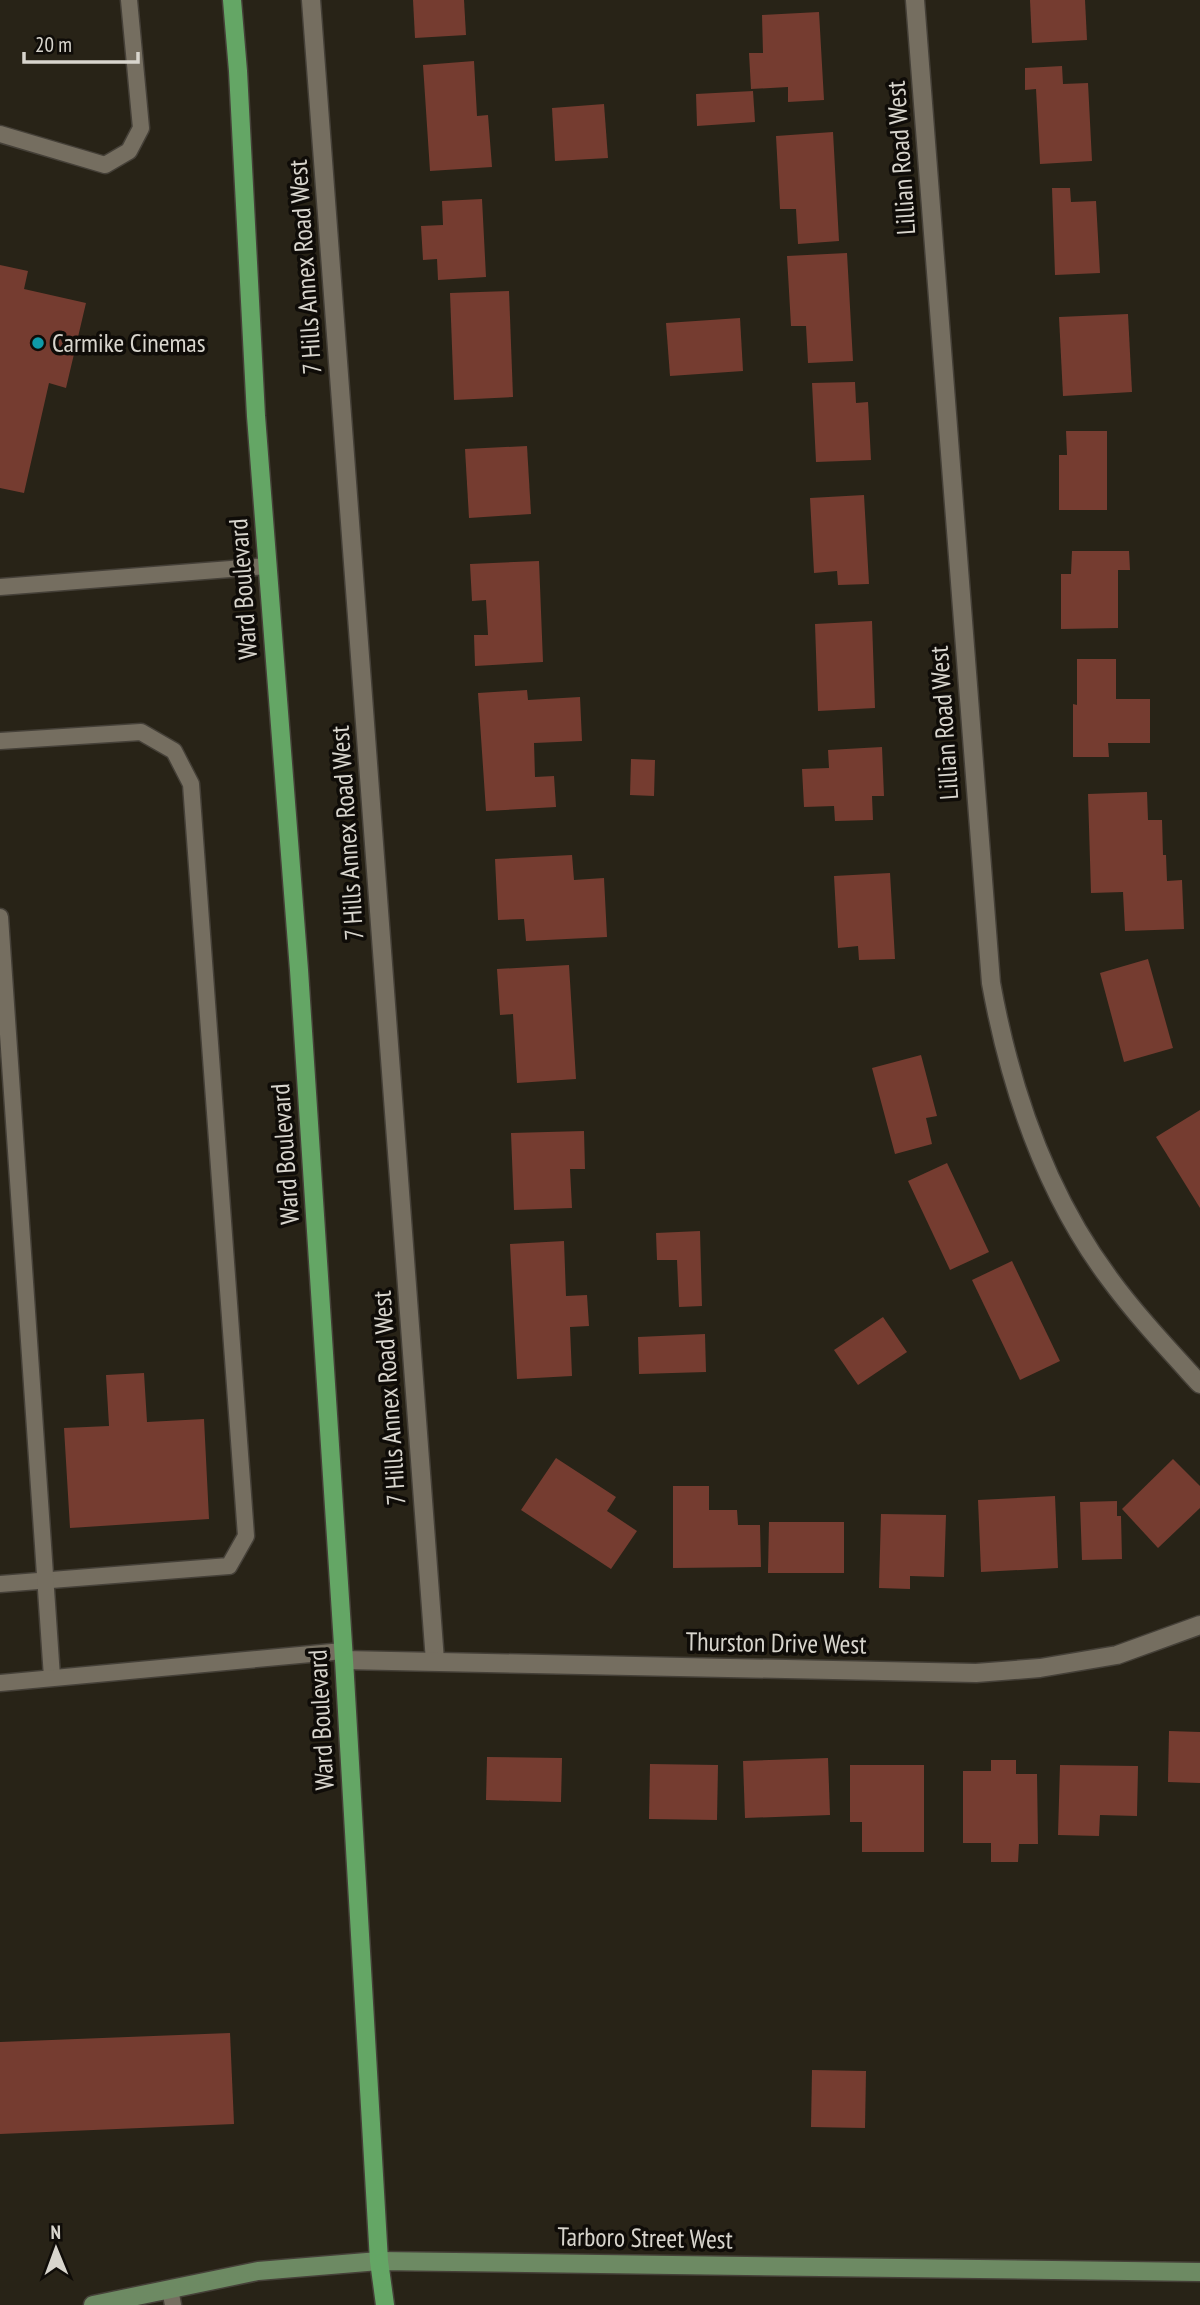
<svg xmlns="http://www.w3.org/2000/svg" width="1200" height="2305" font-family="'PT Sans Narrow',sans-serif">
  <rect width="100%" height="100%" fill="#282317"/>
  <g fill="#753c30">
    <path d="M 413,0 L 464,0 L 466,35 L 415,38 Z"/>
    <path d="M 1030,0 L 1085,0 L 1087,40 L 1032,43 Z"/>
    <path d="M 819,12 L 824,100 L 788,102 L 788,87 L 751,89 L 749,53 L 763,53 L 762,15 Z"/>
    <path d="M 474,61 L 477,116 L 488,115 L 492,167 L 430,171 L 423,65 Z"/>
    <path d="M 1062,66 L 1063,84 L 1088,83 L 1092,161 L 1040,164 L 1036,89 L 1025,90 L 1025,68 Z"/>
    <path d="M 753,91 L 755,122 L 697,126 L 696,94 Z"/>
    <path d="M 604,104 L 608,158 L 555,161 L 552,108 Z"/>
    <path d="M 833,132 L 839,241 L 798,244 L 796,209 L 780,209 L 776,136 Z"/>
    <path d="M 1052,188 L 1070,188 L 1071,202 L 1096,201 L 1100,273 L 1055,275 Z"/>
    <path d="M 482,199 L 486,277 L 438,280 L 437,259 L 423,260 L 421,226 L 443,225 L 442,201 Z"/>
    <path d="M 847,253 L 853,361 L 808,363 L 806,326 L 791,326 L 787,256 Z"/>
    <path d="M 0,265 L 28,271 L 24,289 L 86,303 L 66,388 L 49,383 L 24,493 L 0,488 Z"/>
    <path d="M 509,291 L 513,397 L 454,400 L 450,293 Z"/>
    <path d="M 1128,314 L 1132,392 L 1063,396 L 1059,317 Z"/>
    <path d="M 740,318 L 743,371 L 670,376 L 666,323 Z"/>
    <path d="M 855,382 L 856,403 L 868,402 L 871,460 L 816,462 L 812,383 Z"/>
    <path d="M 1066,431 L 1107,431 L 1107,510 L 1059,510 L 1059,455 L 1067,455 Z"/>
    <path d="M 527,446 L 531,514 L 469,518 L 465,449 Z"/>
    <path d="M 864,495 L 869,584 L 838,585 L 837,571 L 814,573 L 810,498 Z"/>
    <path d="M 1072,551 L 1129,551 L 1130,570 L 1118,570 L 1118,628 L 1061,629 L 1061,574 L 1071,574 Z"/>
    <path d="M 539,561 L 543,662 L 475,666 L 474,635 L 488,635 L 486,600 L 472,601 L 470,564 Z"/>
    <path d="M 872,621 L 875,708 L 818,711 L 815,624 Z"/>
    <path d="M 1077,659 L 1116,659 L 1116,699 L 1150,699 L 1150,743 L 1108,743 L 1109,757 L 1073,757 L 1073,704 L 1077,705 Z"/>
    <path d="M 527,690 L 528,700 L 580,697 L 582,741 L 534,743 L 535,777 L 554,776 L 556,807 L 486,811 L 478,693 Z"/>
    <path d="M 882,747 L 884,796 L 872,796 L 873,820 L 835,821 L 834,806 L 804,807 L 802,769 L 829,768 L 828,750 Z"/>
    <path d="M 631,759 L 655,760 L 654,796 L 630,795 Z"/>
    <path d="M 1147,792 L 1148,820 L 1162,820 L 1163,855 L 1166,855 L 1167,881 L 1182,880 L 1184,929 L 1125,931 L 1123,892 L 1091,893 L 1088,794 Z"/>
    <path d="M 572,855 L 574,880 L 604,878 L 607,937 L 526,941 L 524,919 L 498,920 L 495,859 Z"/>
    <path d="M 890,873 L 895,959 L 859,960 L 858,946 L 838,948 L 834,876 Z"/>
    <path d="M 1148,959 L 1173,1048 L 1124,1062 L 1100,973 Z"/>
    <path d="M 569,965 L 576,1079 L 517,1083 L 513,1014 L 500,1015 L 497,969 Z"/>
    <path d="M 921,1055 L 937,1116 L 926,1118 L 932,1144 L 895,1154 L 872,1068 Z"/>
    <path d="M 1200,1110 L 1200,1208 L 1156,1137 Z"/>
    <path d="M 584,1131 L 585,1169 L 570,1169 L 572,1208 L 514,1210 L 511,1133 Z"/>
    <path d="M 947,1163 L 989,1252 L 950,1270 L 908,1181 Z"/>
    <path d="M 700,1231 L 702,1306 L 679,1307 L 677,1260 L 657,1260 L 656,1233 Z"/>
    <path d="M 564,1241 L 566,1296 L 587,1295 L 589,1326 L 570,1327 L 572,1376 L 517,1379 L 510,1244 Z"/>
    <path d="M 1012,1261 L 1060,1361 L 1020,1380 L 972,1280 Z"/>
    <path d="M 883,1317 L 907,1352 L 858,1385 L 834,1350 Z"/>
    <path d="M 705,1334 L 706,1372 L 639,1374 L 638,1337 Z"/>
    <path d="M 144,1373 L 147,1422 L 204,1419 L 209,1519 L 70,1528 L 64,1428 L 109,1426 L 106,1375 Z"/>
    <path d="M 556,1458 L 616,1497 L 607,1511 L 637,1531 L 611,1569 L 521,1510 Z"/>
    <path d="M 1173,1459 L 1200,1486 L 1200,1508 L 1158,1548 L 1122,1509 Z"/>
    <path d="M 673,1486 L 709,1486 L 709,1510 L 737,1510 L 738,1525 L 760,1525 L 761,1567 L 673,1568 Z"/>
    <path d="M 1055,1496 L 1058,1568 L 981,1572 L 978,1500 Z"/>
    <path d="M 1117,1501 L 1117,1516 L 1121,1516 L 1122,1559 L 1082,1560 L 1080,1502 Z"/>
    <path d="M 881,1514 L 946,1515 L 944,1577 L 910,1576 L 910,1589 L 879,1588 Z"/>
    <path d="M 769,1522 L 844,1522 L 844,1573 L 768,1573 Z"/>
    <path d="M 1169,1731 L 1200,1732 L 1200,1783 L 1168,1782 Z"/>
    <path d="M 487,1757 L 562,1758 L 561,1802 L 486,1800 Z"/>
    <path d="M 828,1758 L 830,1815 L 745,1818 L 743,1761 Z"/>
    <path d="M 991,1760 L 1016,1760 L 1016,1774 L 1037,1774 L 1038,1844 L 1019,1844 L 1018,1862 L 991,1862 L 991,1843 L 963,1843 L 963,1771 L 991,1771 Z"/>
    <path d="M 650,1764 L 718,1765 L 717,1820 L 649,1819 Z"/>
    <path d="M 850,1765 L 924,1765 L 924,1852 L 862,1852 L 862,1822 L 850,1822 Z"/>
    <path d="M 1060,1765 L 1138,1766 L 1137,1816 L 1100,1815 L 1099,1836 L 1058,1835 Z"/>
    <path d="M 230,2033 L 234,2124 L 0,2134 L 0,2042 Z"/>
    <path d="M 812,2070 L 866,2071 L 865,2128 L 811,2127 Z"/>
  </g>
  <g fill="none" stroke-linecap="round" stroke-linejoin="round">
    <defs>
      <g id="lane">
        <path d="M 0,134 L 105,165 L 129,151 L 141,128 L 129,0"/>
        <path d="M 0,587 L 268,566"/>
        <path d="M 0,741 L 141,732 L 174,751 L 191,784 L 246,1536 L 229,1566 L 0,1584"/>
        <path d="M 0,917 L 52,1677"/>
        <path d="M 0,1683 L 343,1651"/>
        <path d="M 170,2289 L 173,2305"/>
      </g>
      <g id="street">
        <path d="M 311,0 L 435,1661"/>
        <path d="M 915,0 L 991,983 C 1010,1087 1045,1192 1109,1278 C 1136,1315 1169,1350 1200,1384"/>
        <path d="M 344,1660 L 976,1673 L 1040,1668 L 1117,1655 L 1200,1625"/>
      </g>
      <path id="secondary" d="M 93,2305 L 258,2271 L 379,2261 L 1200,2272"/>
      <path id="primary" d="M 232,0 L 238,71 L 256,416 L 299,970 L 344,1660 L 379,2261 L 385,2305"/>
    </defs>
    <use href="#lane" stroke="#454038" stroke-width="19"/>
    <use href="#street" stroke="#454038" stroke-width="21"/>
    <use href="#secondary" stroke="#454038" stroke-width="21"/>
    <use href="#primary" stroke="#454038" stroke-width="21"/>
    <use href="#lane" stroke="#756e60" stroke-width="16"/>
    <use href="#street" stroke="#756e60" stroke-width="18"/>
    <use href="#secondary" stroke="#6d8a63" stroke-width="18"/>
    <use href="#primary" stroke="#64a665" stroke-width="18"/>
  </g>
  <circle fill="#0f9aa8" stroke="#0f0c08" stroke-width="2.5" cx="38" cy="343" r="7"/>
  <g text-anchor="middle" stroke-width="7" stroke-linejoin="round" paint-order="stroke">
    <g font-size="26" fill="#d8d5cd" stroke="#0f0c08">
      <text transform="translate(901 158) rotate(-94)" y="9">Lillian Road West</text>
      <text transform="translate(305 267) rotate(-94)" y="9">7 Hills Annex Road West</text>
      <text transform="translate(243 589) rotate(-94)" y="9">Ward Boulevard</text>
      <text transform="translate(944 723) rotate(-94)" y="9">Lillian Road West</text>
      <text transform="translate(347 833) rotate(-94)" y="9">7 Hills Annex Road West</text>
      <text transform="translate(285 1154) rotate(-94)" y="9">Ward Boulevard</text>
      <text transform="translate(389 1398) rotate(-94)" y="9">7 Hills Annex Road West</text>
      <text transform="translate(776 1643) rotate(1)" y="9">Thurston Drive West</text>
      <text transform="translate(321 1720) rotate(-93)" y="9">Ward Boulevard</text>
      <text transform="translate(645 2238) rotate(1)" y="9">Tarboro Street West</text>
    </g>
    <g font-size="26" fill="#d8d5cd" stroke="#0f0c08" text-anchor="start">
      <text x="52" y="352">Carmike Cinemas</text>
    </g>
  </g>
  <g transform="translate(56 2249) rotate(359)" stroke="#0f0c08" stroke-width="5" paint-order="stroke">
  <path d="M0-5L12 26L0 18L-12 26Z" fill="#d8d5cd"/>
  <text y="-10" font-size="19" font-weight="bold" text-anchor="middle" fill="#d8d5cd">N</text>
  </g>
  <path d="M24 52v10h114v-10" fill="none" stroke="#d8d5cd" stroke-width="3.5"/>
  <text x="35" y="52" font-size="21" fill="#d8d5cd" stroke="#0f0c08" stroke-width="5" paint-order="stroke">20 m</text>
</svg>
